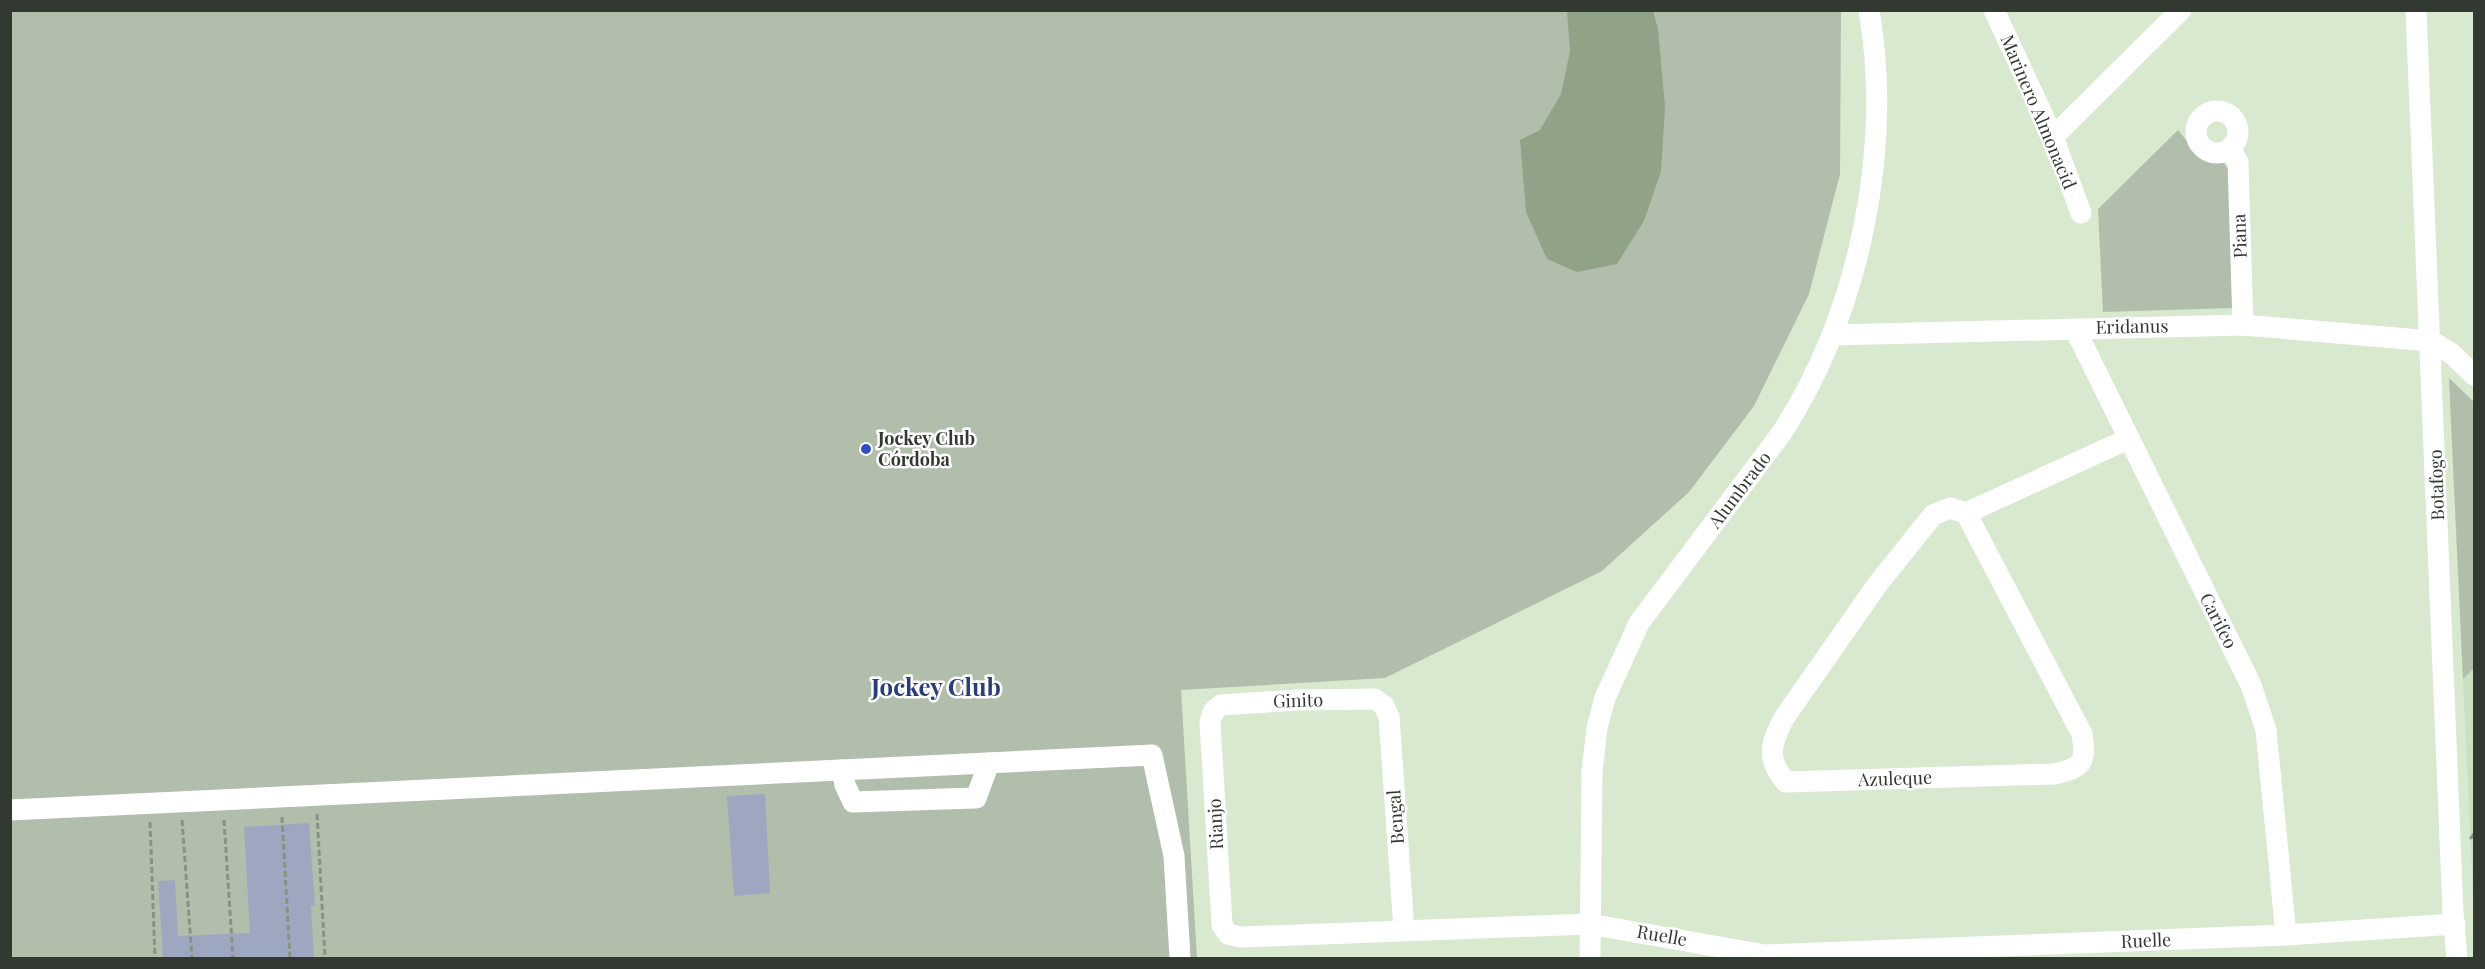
<svg xmlns="http://www.w3.org/2000/svg" width="2485" height="969" font-family="'Playfair Display',serif">
  <rect width="100%" height="100%" fill="#d8e9d0"/>
  <path fill="#cae0c1" d="M 2449,378 L 2474,402 L 2474,911 L 2453,469 Z"/>
  <g fill="#b1beac">
    <path d="M 10,11 L 1841,11 L 1840,174 L 1809,294 L 1754,406 L 1689,492 L 1602,571 L 1385,678 L 1181,690 L 1197,958 L 11,958 Z"/>
    <path d="M 2178,130 C 2194,149 2197,159 2223,162 L 2230,171 L 2233,308 L 2103,312 L 2098,209 Z"/>
    <path d="M 2449,378 L 2474,402 L 2474,668 L 2463,679 Z"/>
  </g>
  <path fill="#90a288" d="M 1567,11 L 1653,11 L 1658,29 L 1665,107 L 1661,171 L 1644,221 L 1617,264 L 1577,272 L 1547,259 L 1526,212 L 1520,140 L 1540,130 L 1561,94 L 1570,51 Z"/>
  <g fill="#9da8c0">
    <path d="M 765,794 L 770,893 L 734,896 L 727,796 Z"/>
    <path d="M 309,823 L 315,906 L 311,906 L 314,958 L 163,958 L 158,881 L 175,880 L 178,936 L 250,933 L 244,827 Z"/>
  </g>
  <g fill="none" stroke-linecap="round" stroke-linejoin="round">
    <g stroke="#879382" stroke-width="3" stroke-dasharray="6 3" stroke-linecap="butt">
      <path d="M 317,814 L 325,958"/>
      <path d="M 282,817 L 290,958"/>
      <path d="M 182,820 L 192,958"/>
      <path d="M 224,820 L 233,958"/>
      <path d="M 150,822 L 155,958"/>
      <path d="M 2474,834 L 2471,838 L 2474,841"/>
    </g>
    <g stroke="#fff" stroke-width="21">
      <path d="M 1994,10 L 2053,137 L 2081,213"/>
      <path d="M 2416,10 L 2453,913 L 2457,958"/>
      <circle cx="2217" cy="132" r="21"/>
      <path d="M 2053,137 L 2181,10"/>
      <path d="M 2230,149 L 2238,162 L 2243,325"/>
      <path d="M 2075,329 L 2251,685 L 2266,730 L 2286,935"/>
      <path d="M 1833,335 L 2243,325 L 2431,341 L 2452,354 L 2474,375"/>
      <path d="M 1966,513 L 2082,734 C 2087,763 2082,768 2054,774 L 1786,782 C 1765,758 1771,744 1784,718 L 1877,585 L 1933,515 L 1950,508 L 1966,513 L 2128,439"/>
      <path d="M 842,770 L 845,785 L 853,802 L 976,798 L 989,763"/>
      <path d="M 10,810 L 1152,755 L 1174,856 L 1180,958"/>
      <path d="M 1404,930 L 1389,717 L 1384,706 L 1375,699 L 1297,700 L 1221,705 L 1213,712 L 1210,722 L 1222,925 L 1228,934 L 1240,937 L 1589,924 L 1765,955 L 2286,935 L 2455,924"/>
      <path d="M 1590,958 L 1592,772 L 1597,728 L 1605,698 L 1639,623 L 1781,434 C 1859,314 1893,151 1869,10"/>
    </g>
  </g>
  <circle fill="#3151c1" stroke="#fff" stroke-width="2" cx="866" cy="449" r="6"/>
  <g text-anchor="middle" stroke-width="5" stroke-linejoin="round" paint-order="stroke">
    <g font-size="18" fill="#323930" stroke="#fff">
      <text transform="translate(2038 112) rotate(67)" y="6">Marinero Almonacid</text>
      <text transform="translate(2240 236) rotate(-92)" y="6">Piana</text>
      <text transform="translate(2132 327) rotate(-1)" y="6">Eridanus</text>
      <text transform="translate(2437 485) rotate(-92)" y="6">Botafogo</text>
      <text transform="translate(1740 490) rotate(-53)" y="6">Alumbrado</text>
      <text transform="translate(2218 621) rotate(63)" y="6">Carifeo</text>
      <text transform="translate(1298 701) rotate(-2)" y="6">Ginito</text>
      <text transform="translate(1895 779) rotate(-2)" y="6">Azuleque</text>
      <text transform="translate(1396 817) rotate(-94)" y="6">Bengal</text>
      <text transform="translate(1216 824) rotate(-93)" y="6">Rianjo</text>
      <text transform="translate(1662 936) rotate(10)" y="6">Ruelle</text>
      <text transform="translate(2146 941) rotate(-2)" y="6">Ruelle</text>
    </g>
    <g font-size="18" font-weight="bold" fill="#323930" stroke="#fff" text-anchor="start">
      <text x="878" y="445">Jockey Club<tspan x="878" dy="21">Córdoba</tspan></text>
    </g>
    <g font-size="24" font-weight="bold" fill="#293d76" stroke="#fff">
      <text x="936" y="696">Jockey Club</text>
    </g>
  </g>
  <rect width="2485" height="969" fill="none" stroke="#323930" stroke-width="24"/>
</svg>
